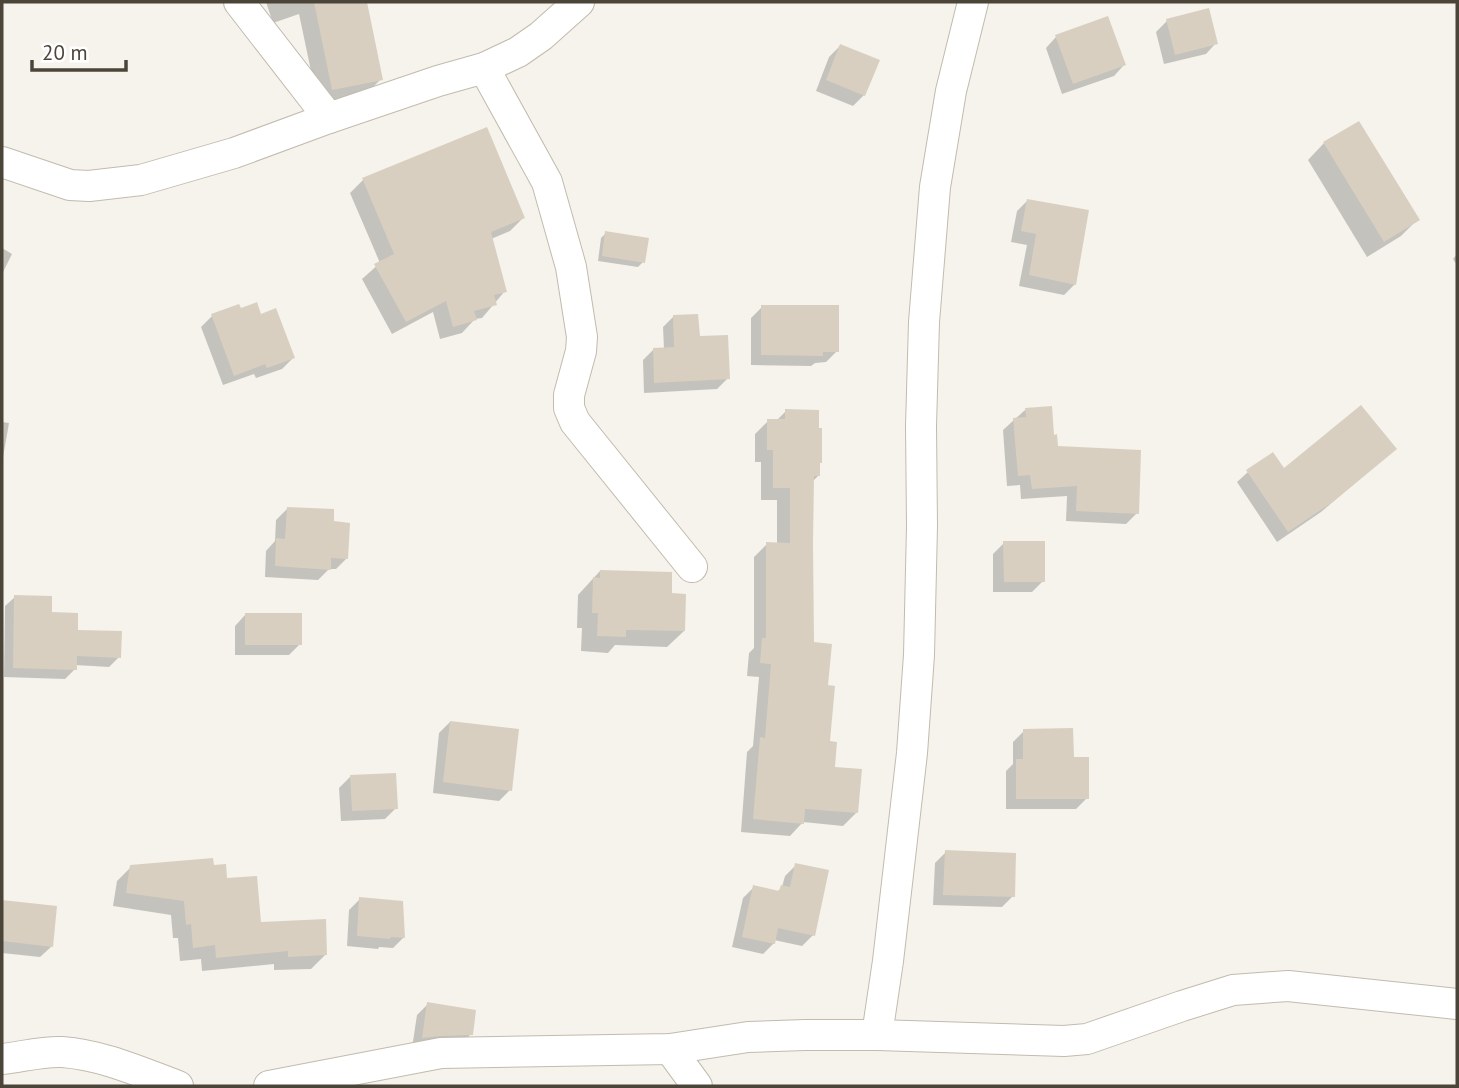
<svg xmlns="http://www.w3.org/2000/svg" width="1459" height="1088" font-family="'PT Sans',sans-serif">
  <rect width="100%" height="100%" fill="#f6f3ec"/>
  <g fill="#0003">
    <path d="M 266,2 L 338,2 L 344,20 L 381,79 L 366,94 L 318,104 L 299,14 L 273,23 Z"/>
    <path d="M 1167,21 L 1216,43 L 1206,54 L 1164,64 L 1156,32 Z"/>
    <path d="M 1056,37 L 1124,65 L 1114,76 L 1062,94 L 1046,48 Z"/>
    <path d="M 840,46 L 864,95 L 853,106 L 816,91 L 829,57 Z"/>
    <path d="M 1324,143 L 1417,220 L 1401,236 L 1367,257 L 1308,160 Z"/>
    <path d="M 363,180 L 523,218 L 510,231 L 491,239 L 505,291 L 482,318 L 475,319 L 462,333 L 440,339 L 433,312 L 392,334 L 362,279 L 380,263 L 350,193 Z"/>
    <path d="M 1028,200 L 1075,284 L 1064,295 L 1019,286 L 1027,245 L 1011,242 L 1017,211 Z"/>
    <path d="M 606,233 L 643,262 L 638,267 L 598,261 L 601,238 Z"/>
    <path d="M 2,248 L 12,254 L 2,274 Z"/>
    <path d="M 1457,254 L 1457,265 L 1453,259 Z"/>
    <path d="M 762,307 L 837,351 L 826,362 L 815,363 L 811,366 L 751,365 L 751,318 Z"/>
    <path d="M 240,310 L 259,316 L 293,358 L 282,369 L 256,378 L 254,374 L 223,385 L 201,327 L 212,316 Z"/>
    <path d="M 674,316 L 698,338 L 728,378 L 717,389 L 644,393 L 643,360 L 654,349 L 664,349 L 663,327 Z"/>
    <path d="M 1025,410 L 1052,436 L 1056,448 L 1137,513 L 1126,524 L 1066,521 L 1067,496 L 1021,499 L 1020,485 L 1007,486 L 1003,430 Z"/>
    <path d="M 786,411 L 819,475 L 812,482 L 812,644 L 826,687 L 828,743 L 834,768 L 856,813 L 843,826 L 803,822 L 790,836 L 741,832 L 747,752 L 753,746 L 759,677 L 747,676 L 749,653 L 754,648 L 754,557 L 767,544 L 777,544 L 777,500 L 761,500 L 761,462 L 755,462 L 755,434 L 768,421 L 776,421 Z"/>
    <path d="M 2,422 L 9,423 L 2,463 Z"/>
    <path d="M 1395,449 L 1321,512 L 1277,542 L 1237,482 L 1248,472 L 1284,470 Z"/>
    <path d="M 287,509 L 332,523 L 346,559 L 336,569 L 329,569 L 318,580 L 265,577 L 266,551 L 275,541 L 276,520 Z"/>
    <path d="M 1004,543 L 1043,581 L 1032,592 L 993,592 L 993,554 Z"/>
    <path d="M 600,571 L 670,595 L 684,631 L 667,647 L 615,645 L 608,653 L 581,651 L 582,628 L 577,628 L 578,595 Z"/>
    <path d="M 15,597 L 50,614 L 119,657 L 109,667 L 75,665 L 75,669 L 65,679 L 4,677 L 5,606 Z"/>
    <path d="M 245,615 L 300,644 L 289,655 L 235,655 L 235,626 Z"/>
    <path d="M 450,722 L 510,790 L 499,801 L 433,793 L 439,733 Z"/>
    <path d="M 1024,731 L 1072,759 L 1087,798 L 1076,809 L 1006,809 L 1006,771 L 1013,764 L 1013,742 Z"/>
    <path d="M 350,777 L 396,808 L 385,819 L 341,821 L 339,788 Z"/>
    <path d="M 946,852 L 1013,896 L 1002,907 L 933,905 L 935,863 Z"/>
    <path d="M 796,865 L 813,935 L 802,946 L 774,940 L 774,943 L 763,954 L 732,947 L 743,898 L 754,887 L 777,892 L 782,887 L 785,876 Z"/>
    <path d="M 212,866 L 225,880 L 259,923 L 325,955 L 311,969 L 274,970 L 274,964 L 202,971 L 201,959 L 180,961 L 178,938 L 173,938 L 171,915 L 113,906 L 117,881 L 131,867 Z"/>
    <path d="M 360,899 L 404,937 L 393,948 L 379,947 L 378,949 L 347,946 L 349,910 Z"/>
    <path d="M 3,902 L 51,947 L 40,957 L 2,953 L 2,903 Z"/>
    <path d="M 428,1004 L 471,1034 L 460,1045 L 412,1048 L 417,1015 Z"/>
  </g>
  <g fill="#d8cfc1">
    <path d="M 314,2 L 367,2 L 383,80 L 332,90 Z"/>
    <path d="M 1209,8 L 1218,44 L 1175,55 L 1166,19 Z"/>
    <path d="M 1108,16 L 1126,65 L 1073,84 L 1055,35 Z"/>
    <path d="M 840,44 L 880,60 L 865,96 L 826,80 Z"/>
    <path d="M 1359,121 L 1420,220 L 1384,242 L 1323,142 Z"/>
    <path d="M 487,127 L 525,218 L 491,232 L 507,292 L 494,295 L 497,305 L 474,311 L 477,320 L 453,327 L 446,301 L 406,322 L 374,264 L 394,254 L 362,178 Z"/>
    <path d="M 1027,199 L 1089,210 L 1076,285 L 1029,275 L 1036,234 L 1021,231 Z"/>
    <path d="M 605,231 L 649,238 L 645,263 L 602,256 Z"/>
    <path d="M 257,302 L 261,314 L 276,308 L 295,358 L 267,368 L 265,364 L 234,376 L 211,314 L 239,304 L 241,308 Z"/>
    <path d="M 761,305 L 839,305 L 839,352 L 823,352 L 823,356 L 761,355 Z"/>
    <path d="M 698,314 L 700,336 L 728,335 L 730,379 L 654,383 L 653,348 L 674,347 L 673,315 Z"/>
    <path d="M 1361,405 L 1397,449 L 1334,501 L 1288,532 L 1246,470 L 1273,452 L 1284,468 Z"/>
    <path d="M 1052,406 L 1054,435 L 1057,434 L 1058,446 L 1141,450 L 1139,514 L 1076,511 L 1077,486 L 1032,489 L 1030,475 L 1018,476 L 1013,418 L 1026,417 L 1025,408 Z"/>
    <path d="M 785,409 L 819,410 L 819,428 L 822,428 L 822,463 L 820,463 L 820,476 L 814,476 L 813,543 L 814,642 L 832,644 L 828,685 L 835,686 L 830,741 L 837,742 L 835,767 L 862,769 L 858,813 L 805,809 L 804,824 L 753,819 L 760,737 L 765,738 L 771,664 L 760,663 L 762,638 L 766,638 L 766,542 L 790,543 L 790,488 L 773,488 L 773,450 L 767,450 L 767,419 L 785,419 Z"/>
    <path d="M 287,507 L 334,509 L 334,521 L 350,523 L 348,559 L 331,558 L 331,570 L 275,566 L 276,538 L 285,539 Z"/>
    <path d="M 1003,541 L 1045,541 L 1045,582 L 1004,582 Z"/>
    <path d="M 600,570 L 672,572 L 672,593 L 686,594 L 685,631 L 626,630 L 626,637 L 597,636 L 598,613 L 592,613 L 593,577 L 600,578 Z"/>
    <path d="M 14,595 L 52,596 L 52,612 L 78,613 L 78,630 L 122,631 L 121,658 L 77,656 L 77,670 L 13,668 Z"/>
    <rect x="245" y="613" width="57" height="32"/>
    <path d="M 450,721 L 519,729 L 512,791 L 443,782 Z"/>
    <path d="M 1073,728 L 1074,757 L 1089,757 L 1089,799 L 1016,799 L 1016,759 L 1023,759 L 1023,729 Z"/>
    <path d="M 396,773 L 398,809 L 352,811 L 350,775 Z"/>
    <path d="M 945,850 L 1016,853 L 1015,897 L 943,895 Z"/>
    <path d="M 213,858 L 214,865 L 226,864 L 227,878 L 257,876 L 261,922 L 326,919 L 327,955 L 288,957 L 288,951 L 216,958 L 215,945 L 193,948 L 191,924 L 186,925 L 184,901 L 126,893 L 130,865 Z"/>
    <path d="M 795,863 L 829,870 L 815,936 L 778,928 L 775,944 L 742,937 L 753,885 L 779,891 L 781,885 L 790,887 Z"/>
    <path d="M 359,897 L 403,901 L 405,938 L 391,937 L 390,939 L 357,936 Z"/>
    <path d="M 2,900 L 57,906 L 53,947 L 2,941 Z"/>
    <path d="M 427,1002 L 476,1010 L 473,1035 L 440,1036 L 422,1038 Z"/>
  </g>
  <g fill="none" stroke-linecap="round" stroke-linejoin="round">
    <defs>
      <g id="minor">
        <path d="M 239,2 L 329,118 L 438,81 L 484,68 L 518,52 L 541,36 L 579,2"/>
        <path d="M 484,68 L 547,182 L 571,267 L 582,337 L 581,351 L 569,395 L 569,408 L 575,422 L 692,567"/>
        <path d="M 2,162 L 70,185 L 89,186 L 141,180 L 234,153 L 329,118"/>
        <path d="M 877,1035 L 888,961 L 912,753 L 919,655 L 922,526 L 921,426 L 924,322 L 935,187 L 951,91 L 973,2"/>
        <path d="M 670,1049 L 697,1086"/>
        <path d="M 2,1059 C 21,1057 43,1051 62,1052 C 103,1055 140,1072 178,1086"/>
        <path d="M 269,1086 L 441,1053 L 670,1049 L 748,1037 L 805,1035 L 877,1035 L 1064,1041 L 1087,1039 L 1182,1006 L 1233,990 L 1288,986 L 1457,1004"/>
      </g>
    </defs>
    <use href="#minor" stroke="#c2bbae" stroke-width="32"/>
    <use href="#minor" stroke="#fff" stroke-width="30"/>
  </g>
  <rect width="1459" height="1088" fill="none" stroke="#4b4439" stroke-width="7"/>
  <path d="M32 60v10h94v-10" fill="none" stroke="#4b4439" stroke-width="3.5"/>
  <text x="42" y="60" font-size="21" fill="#4b4439" stroke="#ffffff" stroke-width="5" paint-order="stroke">20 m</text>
</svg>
